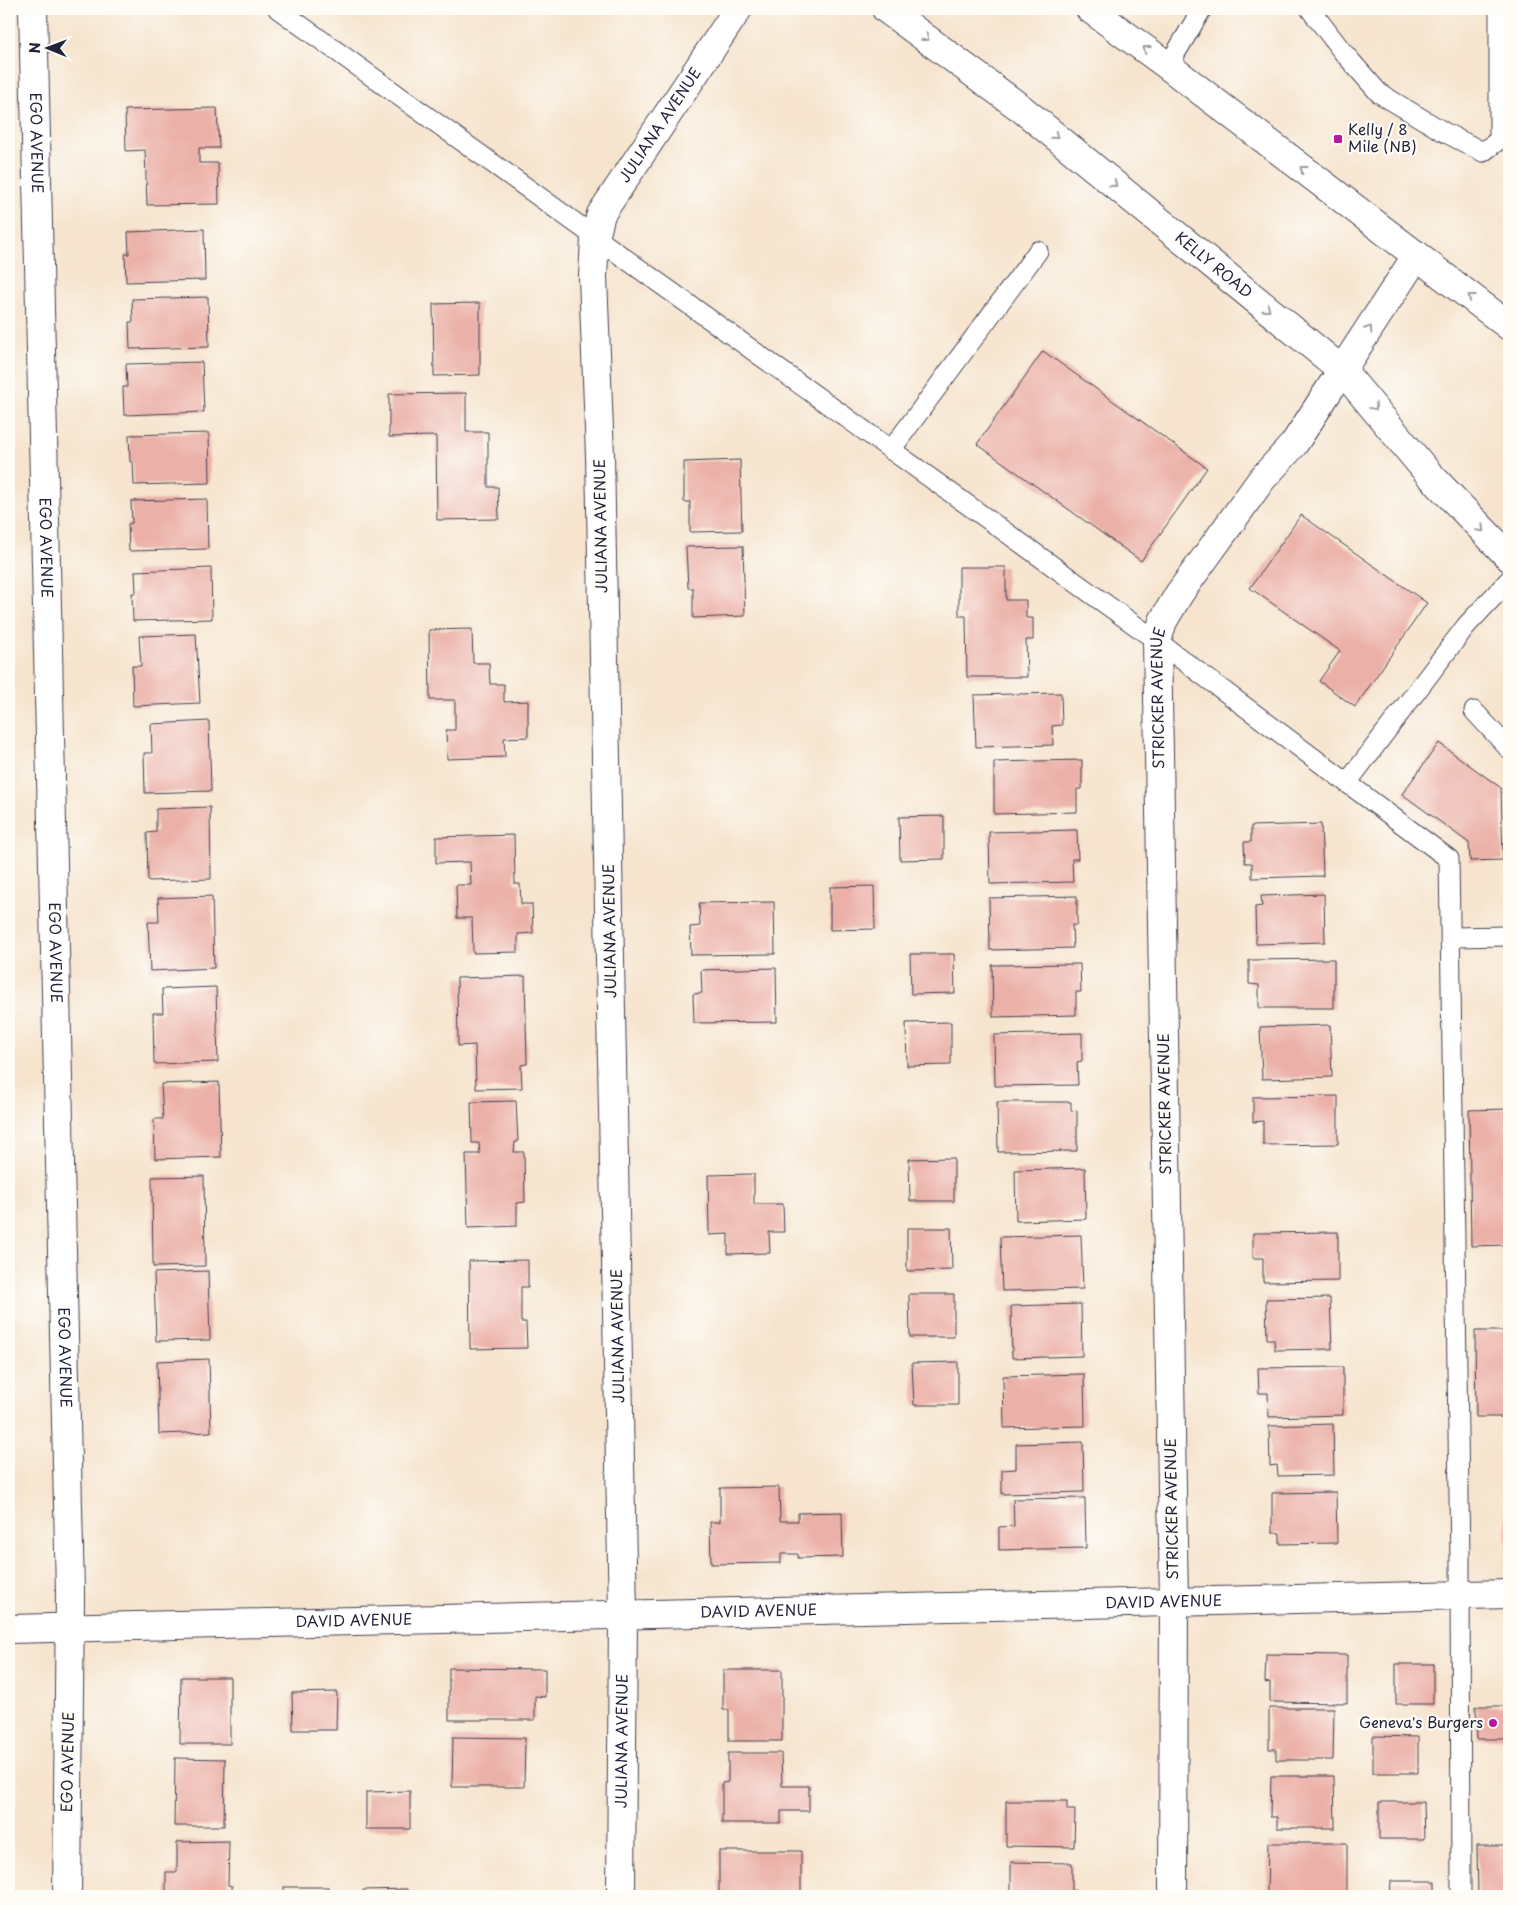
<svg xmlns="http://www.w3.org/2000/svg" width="1518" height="1905" font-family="'Playpen Sans',sans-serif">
  <rect width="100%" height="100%" fill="#fdfcf7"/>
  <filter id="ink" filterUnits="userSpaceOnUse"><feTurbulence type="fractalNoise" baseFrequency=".02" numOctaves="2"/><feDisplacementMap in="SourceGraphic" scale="10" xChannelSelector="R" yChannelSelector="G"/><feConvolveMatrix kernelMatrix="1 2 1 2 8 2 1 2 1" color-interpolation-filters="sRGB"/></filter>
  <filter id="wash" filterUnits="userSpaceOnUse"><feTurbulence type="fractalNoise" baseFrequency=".0096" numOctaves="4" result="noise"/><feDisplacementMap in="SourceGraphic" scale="20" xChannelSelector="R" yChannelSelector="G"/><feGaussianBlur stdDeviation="1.12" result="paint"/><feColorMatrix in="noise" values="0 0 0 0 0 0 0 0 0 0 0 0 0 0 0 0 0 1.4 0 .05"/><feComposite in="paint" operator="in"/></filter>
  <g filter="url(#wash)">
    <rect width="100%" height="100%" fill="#f6e4ce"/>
    <g id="blocks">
      <g fill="#ebb0a7">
        <path d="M 217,108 L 219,148 L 199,148 L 199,163 L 218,163 L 219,204 L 147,205 L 145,150 L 126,151 L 125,110 Z"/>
        <path d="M 204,229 L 205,280 L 126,282 L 125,254 L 129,254 L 128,232 Z"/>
        <path d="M 208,297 L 209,347 L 130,349 L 129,322 L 133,322 L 132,299 Z"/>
        <path d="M 480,303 L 480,375 L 434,376 L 433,304 Z"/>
        <path d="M 1043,351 L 1207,468 L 1141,561 L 977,444 Z"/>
        <path d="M 202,362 L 204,412 L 124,415 L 123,387 L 127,387 L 126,364 Z"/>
        <path d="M 466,393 L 466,432 L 488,432 L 488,487 L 498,487 L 499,519 L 437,520 L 436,436 L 389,437 L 389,394 Z"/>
        <path d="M 209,433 L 210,483 L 134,485 L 133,462 L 130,462 L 129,435 Z"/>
        <path d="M 740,460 L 742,531 L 690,532 L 690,502 L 684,502 L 684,462 Z"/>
        <path d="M 207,499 L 208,549 L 129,551 L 128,524 L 132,523 L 131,501 Z"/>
        <path d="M 1301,515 L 1427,603 L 1355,707 L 1319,681 L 1340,651 L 1250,588 Z"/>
        <path d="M 743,546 L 745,616 L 693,618 L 693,588 L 688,588 L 686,547 Z"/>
        <path d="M 959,567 L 1006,567 L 1006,600 L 1026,600 L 1026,618 L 1033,618 L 1033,640 L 1026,640 L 1027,677 L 967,677 L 966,616 L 959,616 Z"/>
        <path d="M 211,568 L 212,619 L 133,621 L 132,593 L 136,593 L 135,571 Z"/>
        <path d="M 472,629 L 473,663 L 489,663 L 490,684 L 504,684 L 504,702 L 528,701 L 528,737 L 504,738 L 505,757 L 447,759 L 446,730 L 455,730 L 455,700 L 430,700 L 429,630 Z"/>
        <path d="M 196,634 L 200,703 L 133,706 L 132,666 L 141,666 L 139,636 Z"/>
        <path d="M 1061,693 L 1062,725 L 1052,726 L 1053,745 L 976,747 L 974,695 Z"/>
        <path d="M 209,721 L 211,791 L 145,793 L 144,753 L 152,753 L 151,724 Z"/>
        <path d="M 1439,743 L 1501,788 L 1503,860 L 1470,861 L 1469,843 L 1402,794 Z"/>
        <path d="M 1082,760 L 1082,789 L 1077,789 L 1077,812 L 994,814 L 994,762 Z"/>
        <path d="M 210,807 L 211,879 L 148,881 L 147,833 L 156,832 L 156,809 Z"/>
        <path d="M 944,816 L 944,859 L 900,860 L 899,817 Z"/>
        <path d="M 1321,824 L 1323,876 L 1252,878 L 1252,863 L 1245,863 L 1244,842 L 1251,842 L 1251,826 Z"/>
        <path d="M 1077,830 L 1078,859 L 1072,859 L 1073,882 L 990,884 L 989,832 Z"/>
        <path d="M 514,835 L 515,884 L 520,884 L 521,904 L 532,904 L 533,933 L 518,934 L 518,952 L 473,953 L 472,918 L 457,918 L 456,885 L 471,885 L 470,862 L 436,863 L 436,837 Z"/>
        <path d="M 874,886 L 875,929 L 830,930 L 830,887 Z"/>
        <path d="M 1324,894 L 1325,942 L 1256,944 L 1255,907 L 1262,906 L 1261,896 Z"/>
        <path d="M 212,896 L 214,968 L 150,971 L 148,922 L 159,922 L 158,898 Z"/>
        <path d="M 1077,896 L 1077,925 L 1072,925 L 1073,948 L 990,950 L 989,898 Z"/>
        <path d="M 774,902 L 775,954 L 691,955 L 690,927 L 700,926 L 699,903 Z"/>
        <path d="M 910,954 L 954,954 L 955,993 L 911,994 Z"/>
        <path d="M 1334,959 L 1334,1008 L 1259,1008 L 1259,985 L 1249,984 L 1249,960 Z"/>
        <path d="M 1080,964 L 1081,992 L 1076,992 L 1076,1015 L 993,1017 L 992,965 Z"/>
        <path d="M 776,968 L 777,1022 L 694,1023 L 693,994 L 702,993 L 701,970 Z"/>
        <path d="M 525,976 L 527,1064 L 521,1065 L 522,1088 L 476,1089 L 475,1045 L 458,1046 L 457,978 Z"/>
        <path d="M 216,987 L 218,1062 L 154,1064 L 153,1013 L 163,1013 L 162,989 Z"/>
        <path d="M 951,1022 L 951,1065 L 907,1066 L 906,1023 Z"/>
        <path d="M 1330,1025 L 1332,1077 L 1262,1079 L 1260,1027 Z"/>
        <path d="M 1082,1033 L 1082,1061 L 1077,1062 L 1078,1085 L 995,1086 L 994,1035 Z"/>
        <path d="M 219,1082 L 221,1157 L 155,1159 L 154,1119 L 163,1119 L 161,1084 Z"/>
        <path d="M 1338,1096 L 1338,1144 L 1263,1145 L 1263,1121 L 1253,1122 L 1253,1097 Z"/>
        <path d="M 516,1101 L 518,1142 L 515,1142 L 514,1152 L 524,1152 L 525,1202 L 517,1203 L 517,1226 L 468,1228 L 466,1154 L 480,1154 L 479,1143 L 472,1143 L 471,1102 Z"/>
        <path d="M 997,1102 L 1071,1102 L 1071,1111 L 1077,1110 L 1077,1151 L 998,1152 Z"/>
        <path d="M 1509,1109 L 1509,1245 L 1471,1246 L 1469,1110 Z"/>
        <path d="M 954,1158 L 954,1201 L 910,1201 L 909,1159 Z"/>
        <path d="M 1085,1168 L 1086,1219 L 1016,1221 L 1015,1170 Z"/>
        <path d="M 754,1174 L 754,1204 L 783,1204 L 784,1232 L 769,1232 L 770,1253 L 728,1254 L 728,1234 L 709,1235 L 708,1175 Z"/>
        <path d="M 204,1176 L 205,1266 L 153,1267 L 152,1177 Z"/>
        <path d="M 907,1228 L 951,1228 L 952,1270 L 907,1271 Z"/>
        <path d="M 1338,1232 L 1338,1281 L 1263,1282 L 1263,1258 L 1253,1258 L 1253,1233 Z"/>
        <path d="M 1081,1235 L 1083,1289 L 1002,1291 L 1000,1237 Z"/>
        <path d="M 528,1260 L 528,1287 L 521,1287 L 521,1322 L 526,1322 L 527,1348 L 470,1349 L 469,1261 Z"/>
        <path d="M 208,1271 L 210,1340 L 156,1341 L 154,1273 Z"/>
        <path d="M 909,1294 L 954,1294 L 954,1337 L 910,1337 Z"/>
        <path d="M 1330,1298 L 1332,1349 L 1275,1350 L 1274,1339 L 1267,1339 L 1266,1299 Z"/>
        <path d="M 1081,1304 L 1082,1356 L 1012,1358 L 1011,1306 Z"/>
        <path d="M 1475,1331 L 1509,1331 L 1509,1417 L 1476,1417 Z"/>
        <path d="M 209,1359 L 211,1432 L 159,1434 L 157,1361 Z"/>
        <path d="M 958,1362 L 958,1405 L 914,1405 L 912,1363 Z"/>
        <path d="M 1343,1367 L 1343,1415 L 1269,1417 L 1268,1393 L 1259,1393 L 1258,1368 Z"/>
        <path d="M 1084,1374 L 1085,1426 L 1004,1428 L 1003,1376 Z"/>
        <path d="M 1333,1424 L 1334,1475 L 1278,1476 L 1277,1465 L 1270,1466 L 1269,1426 Z"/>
        <path d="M 1083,1442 L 1084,1492 L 1002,1494 L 1002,1470 L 1016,1469 L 1016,1444 Z"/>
        <path d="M 779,1487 L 780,1521 L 798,1521 L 798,1513 L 842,1512 L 843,1557 L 798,1558 L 798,1554 L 781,1554 L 781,1563 L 711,1564 L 710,1522 L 720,1522 L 720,1488 Z"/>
        <path d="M 1336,1492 L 1337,1543 L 1280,1544 L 1280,1533 L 1272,1533 L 1272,1493 Z"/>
        <path d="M 1085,1498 L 1086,1548 L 999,1550 L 999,1527 L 1014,1526 L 1013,1499 Z"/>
        <path d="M 1506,1502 L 1509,1502 L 1509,1553 L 1507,1553 Z"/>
        <path d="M 1266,1654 L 1347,1655 L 1347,1703 L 1270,1702 L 1270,1682 L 1265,1683 Z"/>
        <rect x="1396" y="1664" width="37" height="40"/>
        <path d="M 449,1668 L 545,1669 L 545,1697 L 535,1696 L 535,1720 L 449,1720 Z"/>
        <path d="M 723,1670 L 782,1670 L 782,1741 L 729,1741 L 729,1710 L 723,1710 Z"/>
        <path d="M 181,1677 L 230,1677 L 230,1744 L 180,1744 Z"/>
        <path d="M 337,1692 L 336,1730 L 293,1730 L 292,1693 Z"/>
        <path d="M 1476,1706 L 1509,1706 L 1509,1739 L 1477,1739 Z"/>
        <path d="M 1269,1708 L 1334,1708 L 1333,1760 L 1276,1760 L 1276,1749 L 1269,1749 Z"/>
        <path d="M 1373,1736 L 1418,1737 L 1418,1773 L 1373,1773 Z"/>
        <path d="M 453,1737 L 525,1738 L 524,1787 L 452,1787 Z"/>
        <path d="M 728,1753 L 781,1753 L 782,1786 L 809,1786 L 809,1811 L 781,1811 L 781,1823 L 722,1823 L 722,1783 L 728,1782 Z"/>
        <path d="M 175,1758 L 225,1759 L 224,1826 L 174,1826 Z"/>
        <path d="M 1271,1776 L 1334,1776 L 1335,1828 L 1277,1828 L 1277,1817 L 1270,1817 Z"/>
        <path d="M 410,1791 L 410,1829 L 366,1829 L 366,1792 Z"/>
        <path d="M 1006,1801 L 1067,1801 L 1067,1810 L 1075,1810 L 1074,1847 L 1006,1846 Z"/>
        <path d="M 1379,1802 L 1423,1802 L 1424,1839 L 1379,1839 Z"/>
        <path d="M 229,1841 L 228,1885 L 232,1886 L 232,1896 L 166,1896 L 166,1872 L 177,1872 L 177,1842 Z"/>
        <path d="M 1268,1843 L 1347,1843 L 1347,1896 L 1267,1896 Z"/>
        <path d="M 1477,1846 L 1509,1846 L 1509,1896 L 1478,1896 Z"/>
        <rect x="719" y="1851" width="82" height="45"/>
        <path d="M 1011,1862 L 1072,1863 L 1072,1891 L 1075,1890 L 1075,1896 L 1011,1896 Z"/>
        <path d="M 1391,1881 L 1435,1881 L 1435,1896 L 1390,1896 Z"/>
        <rect x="284" y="1887" width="44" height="9"/>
        <path d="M 407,1889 L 407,1896 L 363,1896 L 363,1890 Z"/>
      </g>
    </g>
  </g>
  <g filter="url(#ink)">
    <use href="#blocks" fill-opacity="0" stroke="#423f51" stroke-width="1"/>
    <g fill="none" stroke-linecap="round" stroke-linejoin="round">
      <defs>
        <g id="service">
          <path d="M 278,9 L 1157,641 L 1449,859 L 1460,1559 L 1461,1896"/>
          <path d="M 1310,9 L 1342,51 L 1379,93 L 1444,132 L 1483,152 L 1499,140 L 1499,9"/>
          <path d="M 1168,66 L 1202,9"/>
          <path d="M 891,450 L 1038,251"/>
          <path d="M 1474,711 L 1509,749"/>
          <path d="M 1347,783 L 1466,626 L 1509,580"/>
          <path d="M 1451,937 L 1509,936"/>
        </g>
        <g id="minor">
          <path id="s1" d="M 33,9 L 70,1592 L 67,1896"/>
          <path id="s2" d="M 9,1629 L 1509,1594"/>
          <path id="s3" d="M 621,1896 L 623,1615 L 600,456 L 593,277 L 595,238 L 601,214 L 738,9"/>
          <path id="s4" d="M 1173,1896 L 1174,1601 L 1157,641 L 1163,621 L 1179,594 L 1262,479 L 1294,444 L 1342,370"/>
        </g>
        <g id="tertiary">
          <path id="s5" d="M 886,9 L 1022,109 L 1342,370 L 1428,473 L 1509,557"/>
          <path d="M 1090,9 L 1168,66 L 1509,326"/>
          <path d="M 1342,370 L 1417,255"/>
        </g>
      </defs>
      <use href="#service" stroke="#423f51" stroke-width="21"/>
      <use href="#minor" stroke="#423f51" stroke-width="30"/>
      <use href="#tertiary" stroke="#423f51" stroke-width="30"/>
      <use href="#service" stroke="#fff" stroke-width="19"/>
      <use href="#minor" stroke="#fff" stroke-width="28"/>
      <use href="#tertiary" stroke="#fff" stroke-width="28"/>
    </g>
    <defs><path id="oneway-chevron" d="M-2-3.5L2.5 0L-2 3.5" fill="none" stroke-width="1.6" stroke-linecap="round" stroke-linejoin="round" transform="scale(1.25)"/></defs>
    <g stroke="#9c9ca7">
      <use href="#oneway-chevron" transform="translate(926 38) rotate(37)"/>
      <use href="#oneway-chevron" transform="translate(1146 49) rotate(-143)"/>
      <use href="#oneway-chevron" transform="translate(1055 136) rotate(39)"/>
      <use href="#oneway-chevron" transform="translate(1303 169) rotate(-143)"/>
      <use href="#oneway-chevron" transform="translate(1114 184) rotate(39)"/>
      <use href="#oneway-chevron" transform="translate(1471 297) rotate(-142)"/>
      <use href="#oneway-chevron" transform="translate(1267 309) rotate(39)"/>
      <use href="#oneway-chevron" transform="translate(1369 329) rotate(-57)"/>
      <use href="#oneway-chevron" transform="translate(1374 407) rotate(50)"/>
      <use href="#oneway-chevron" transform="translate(1481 529) rotate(45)"/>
    </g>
  </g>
  <g fill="#b5179e" stroke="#fdfcf7" stroke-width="2">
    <rect x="1333" y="134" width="10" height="10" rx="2.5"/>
    <circle cx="1493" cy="1723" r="5"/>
  </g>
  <g text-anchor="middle" stroke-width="4.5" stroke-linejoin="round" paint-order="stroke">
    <g font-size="15" fill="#22223b" stroke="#fdfcf7">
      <text dy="5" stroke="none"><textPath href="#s3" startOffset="1790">JULIANA AVENUE</textPath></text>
      <text dy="5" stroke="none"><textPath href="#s1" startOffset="134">EGO AVENUE</textPath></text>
      <text dy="5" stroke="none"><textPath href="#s5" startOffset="416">KELLY ROAD</textPath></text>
      <text transform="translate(601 526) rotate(-91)" y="5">JULIANA AVENUE</text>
      <text dy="5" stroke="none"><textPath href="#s1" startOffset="539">EGO AVENUE</textPath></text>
      <text dy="5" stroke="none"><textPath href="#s4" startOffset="1198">STRICKER AVENUE</textPath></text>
      <text transform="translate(610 931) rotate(-91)" y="5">JULIANA AVENUE</text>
      <text dy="5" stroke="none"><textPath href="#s1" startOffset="944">EGO AVENUE</textPath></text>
      <text transform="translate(1165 1104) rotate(-91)" y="5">STRICKER AVENUE</text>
      <text transform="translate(618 1336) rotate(-91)" y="5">JULIANA AVENUE</text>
      <text dy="5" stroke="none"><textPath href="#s1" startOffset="1349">EGO AVENUE</textPath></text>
      <text transform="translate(1172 1509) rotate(-91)" y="5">STRICKER AVENUE</text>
      <text dy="5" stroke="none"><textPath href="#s2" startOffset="1155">DAVID AVENUE</textPath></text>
      <text dy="5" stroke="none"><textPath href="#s2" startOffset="750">DAVID AVENUE</textPath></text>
      <text dy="5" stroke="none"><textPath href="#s2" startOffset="345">DAVID AVENUE</textPath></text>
      <text dy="5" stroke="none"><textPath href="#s3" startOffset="155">JULIANA AVENUE</textPath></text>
      <text transform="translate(68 1762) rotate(-89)" y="5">EGO AVENUE</text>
    </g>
    <g font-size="15" fill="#22223b" stroke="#fdfcf7" text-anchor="start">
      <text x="1348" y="135">Kelly / 8<tspan x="1348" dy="17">Mile (NB)</tspan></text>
      <text x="1483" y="1728" text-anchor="end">Geneva's Burgers</text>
    </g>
  </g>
  <rect width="1518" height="1905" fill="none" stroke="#fdfcf7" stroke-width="30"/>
  <g transform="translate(48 48) rotate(271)" stroke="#fdfcf7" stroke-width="4" paint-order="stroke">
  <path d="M0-4L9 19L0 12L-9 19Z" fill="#22223b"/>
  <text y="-8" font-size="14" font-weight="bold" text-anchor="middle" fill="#22223b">N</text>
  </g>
</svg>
